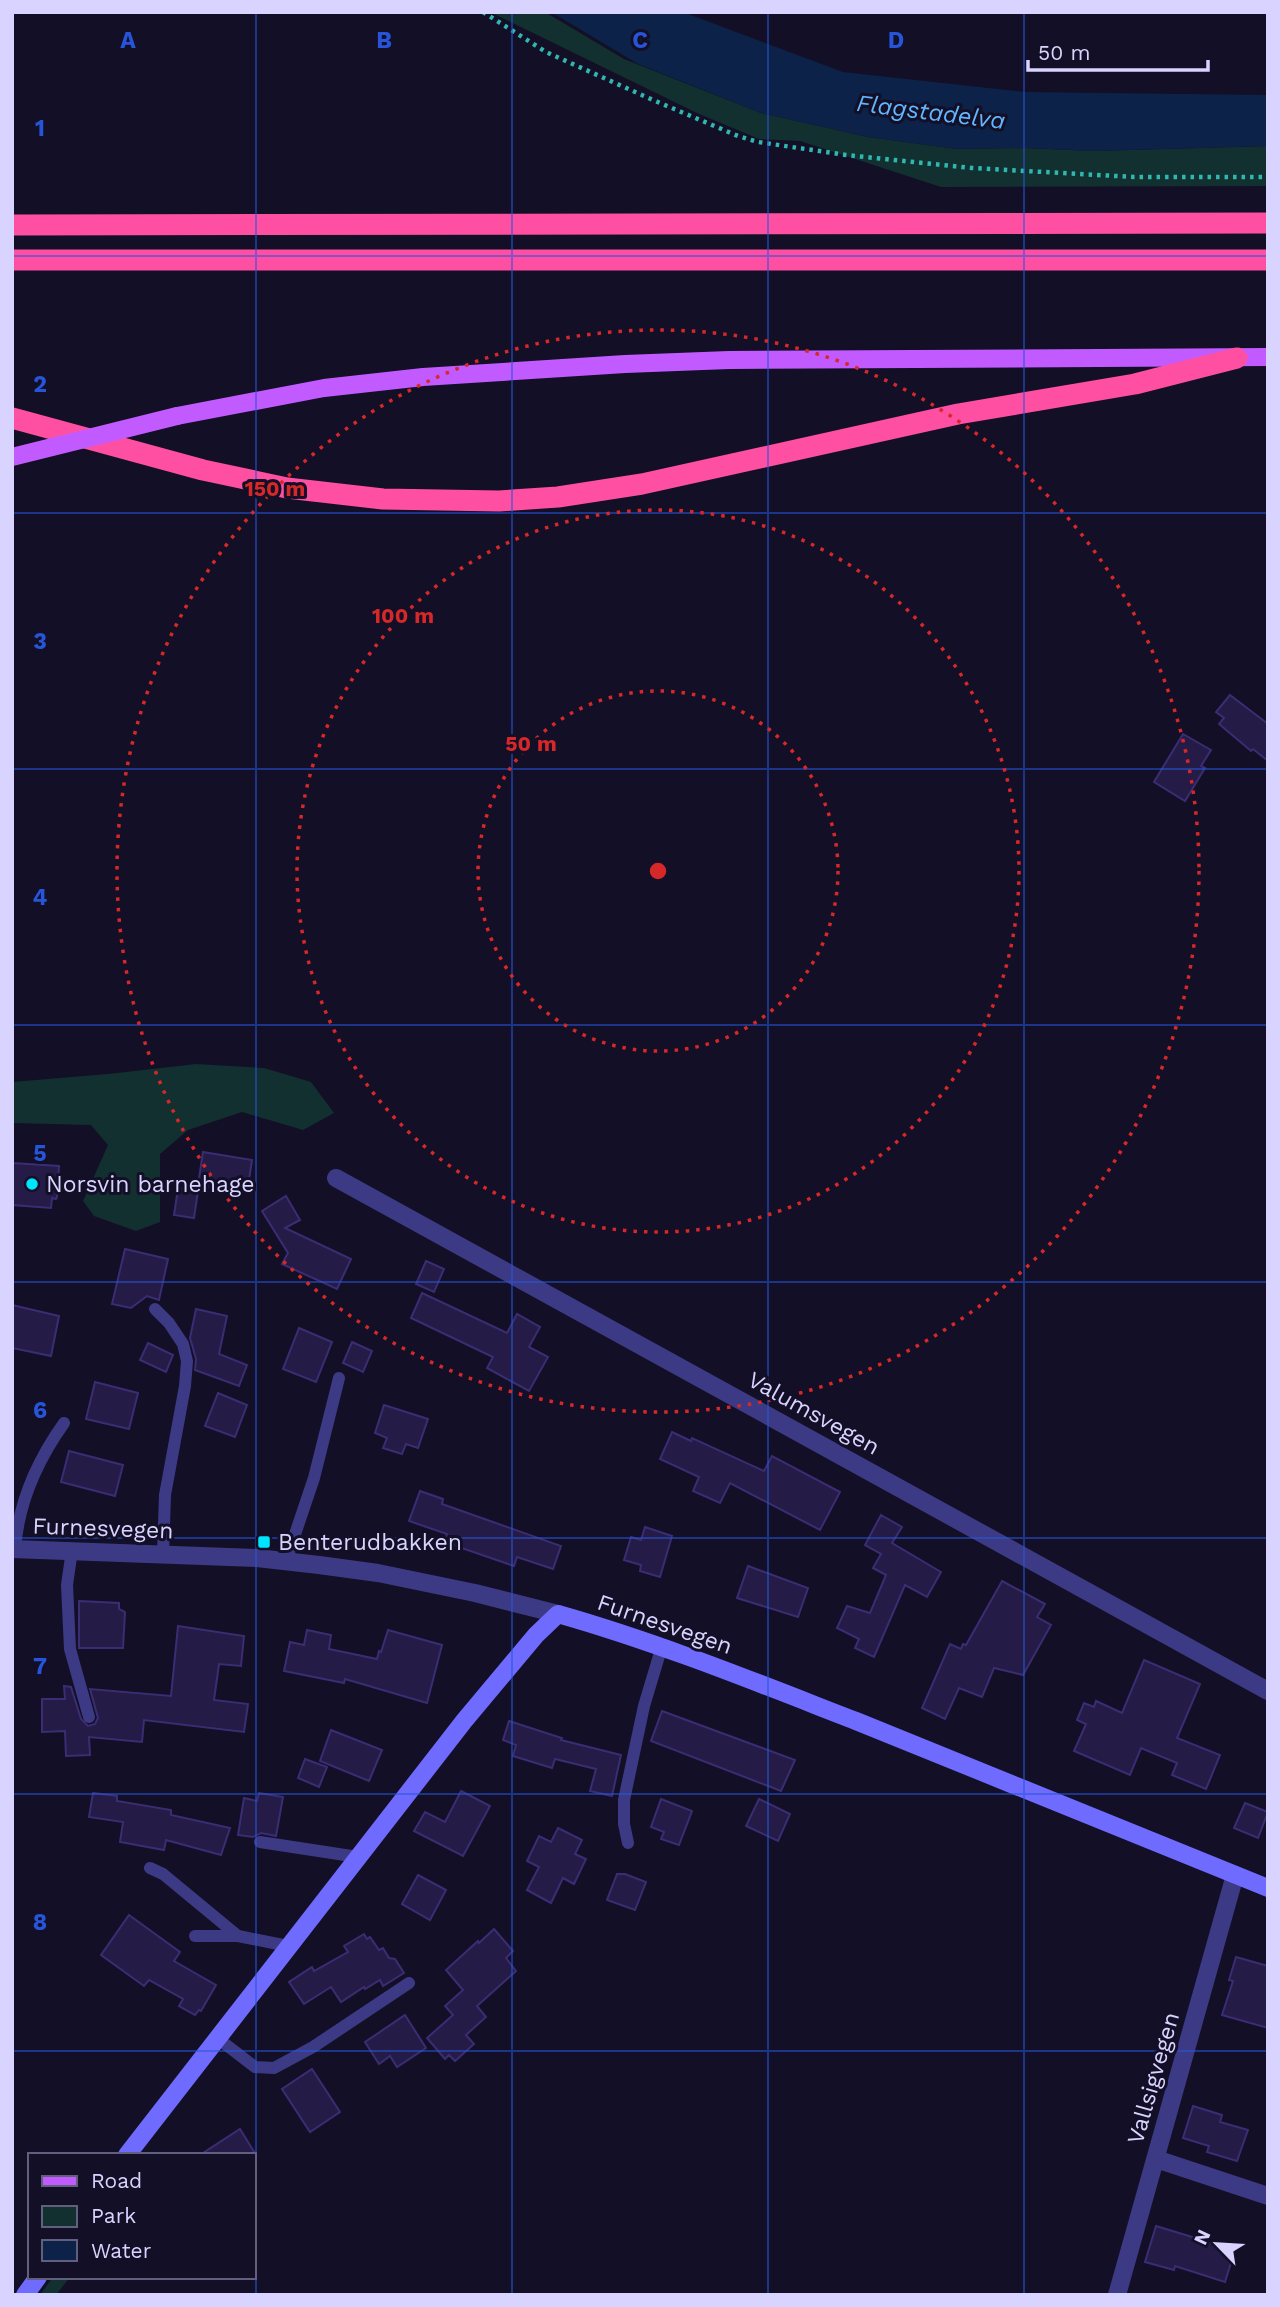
<svg xmlns="http://www.w3.org/2000/svg" width="1280" height="2307" font-family="'Work Sans',sans-serif">
  <rect width="100%" height="100%" fill="#130f26"/>
  <g fill="#12302f">
    <path d="M 490,12 L 545,12 L 624,59 L 761,113 L 868,137 L 957,149 L 1026,148 L 1094,151 L 1268,146 L 1268,186 L 941,187 L 800,141 L 759,139 L 697,113 Z"/>
    <path d="M 196,1064 L 264,1068 L 311,1082 L 334,1113 L 303,1130 L 242,1112 L 188,1130 L 160,1154 L 160,1222 L 136,1231 L 94,1216 L 83,1201 L 108,1145 L 91,1125 L 12,1123 L 12,1082 L 108,1074 Z"/>
    <path d="M 53,2277 L 70,2277 L 56,2295 L 40,2295 Z"/>
  </g>
  <path fill="#0c2248" d="M 551,12 L 683,12 L 843,72 L 1025,92 L 1268,95 L 1268,146 L 1094,151 L 1026,148 L 957,149 L 868,137 L 761,113 L 638,64 Z"/>
  <g fill="#241b47" stroke="#3b2d73" stroke-width="2">
    <path d="M 1230,695 L 1268,724 L 1268,761 L 1253,749 L 1251,751 L 1219,724 L 1224,718 L 1216,712 Z"/>
    <path d="M 1183,734 L 1211,750 L 1201,766 L 1205,768 L 1185,801 L 1154,782 Z"/>
    <path d="M 203,1152 L 252,1160 L 247,1193 L 198,1185 Z"/>
    <path d="M 12,1163 L 59,1166 L 57,1197 L 56,1199 L 52,1198 L 51,1208 L 12,1205 Z"/>
    <path d="M 178,1188 L 198,1191 L 194,1218 L 174,1215 Z"/>
    <path d="M 286,1196 L 300,1220 L 285,1228 L 351,1259 L 337,1289 L 282,1264 L 288,1253 L 262,1211 Z"/>
    <path d="M 125,1249 L 168,1259 L 159,1300 L 147,1296 L 131,1308 L 112,1304 Z"/>
    <path d="M 426,1261 L 444,1269 L 434,1292 L 416,1284 Z"/>
    <path d="M 422,1293 L 507,1333 L 517,1314 L 540,1327 L 529,1347 L 548,1357 L 529,1391 L 487,1368 L 493,1357 L 411,1318 Z"/>
    <path d="M 12,1305 L 59,1316 L 51,1356 L 12,1348 Z"/>
    <path d="M 196,1309 L 227,1316 L 219,1354 L 247,1365 L 239,1386 L 195,1370 L 196,1359 L 190,1338 Z"/>
    <path d="M 299,1328 L 332,1342 L 316,1382 L 283,1369 Z"/>
    <path d="M 352,1342 L 372,1351 L 363,1372 L 343,1363 Z"/>
    <path d="M 148,1343 L 173,1355 L 166,1372 L 140,1360 Z"/>
    <path d="M 95,1382 L 138,1393 L 129,1429 L 86,1419 Z"/>
    <path d="M 218,1393 L 247,1405 L 235,1437 L 205,1426 Z"/>
    <path d="M 384,1405 L 428,1419 L 418,1448 L 406,1444 L 402,1454 L 383,1448 L 387,1438 L 375,1433 Z"/>
    <path d="M 672,1432 L 691,1441 L 692,1438 L 764,1471 L 772,1456 L 840,1492 L 820,1530 L 730,1483 L 720,1503 L 693,1491 L 699,1477 L 660,1459 Z"/>
    <path d="M 69,1451 L 123,1465 L 115,1496 L 61,1482 Z"/>
    <path d="M 420,1491 L 443,1499 L 442,1504 L 561,1546 L 553,1569 L 517,1557 L 514,1566 L 444,1542 L 447,1534 L 409,1521 Z"/>
    <path d="M 881,1515 L 902,1527 L 892,1543 L 941,1572 L 927,1597 L 905,1585 L 874,1657 L 855,1648 L 859,1639 L 837,1628 L 847,1606 L 870,1613 L 886,1575 L 873,1568 L 881,1554 L 865,1545 Z"/>
    <path d="M 645,1527 L 672,1536 L 660,1577 L 640,1571 L 641,1565 L 624,1560 L 631,1537 L 641,1540 Z"/>
    <path d="M 748,1566 L 808,1588 L 798,1617 L 737,1598 Z"/>
    <path d="M 1002,1581 L 1045,1604 L 1037,1617 L 1051,1625 L 1023,1675 L 994,1668 L 982,1697 L 959,1688 L 945,1719 L 922,1708 L 950,1644 L 961,1649 L 963,1644 L 966,1645 Z"/>
    <path d="M 79,1601 L 119,1603 L 119,1609 L 125,1612 L 123,1648 L 79,1648 Z"/>
    <path d="M 178,1626 L 244,1636 L 241,1666 L 219,1664 L 214,1700 L 248,1704 L 244,1732 L 144,1720 L 142,1742 L 89,1737 L 90,1755 L 66,1756 L 65,1731 L 42,1732 L 42,1699 L 65,1699 L 64,1686 L 71,1687 L 81,1719 L 88,1726 L 95,1724 L 98,1718 L 90,1689 L 171,1696 Z"/>
    <path d="M 307,1630 L 331,1635 L 329,1649 L 377,1659 L 379,1651 L 381,1652 L 388,1630 L 442,1645 L 427,1703 L 345,1679 L 344,1683 L 284,1671 L 290,1642 L 304,1645 Z"/>
    <path d="M 1144,1660 L 1200,1684 L 1177,1738 L 1220,1755 L 1206,1789 L 1172,1775 L 1177,1763 L 1141,1748 L 1130,1775 L 1074,1751 L 1086,1724 L 1077,1720 L 1084,1703 L 1094,1707 L 1096,1701 L 1122,1713 Z"/>
    <path d="M 662,1711 L 795,1760 L 781,1791 L 651,1741 Z"/>
    <path d="M 509,1721 L 562,1738 L 561,1740 L 621,1755 L 612,1796 L 590,1791 L 596,1769 L 555,1759 L 552,1768 L 513,1756 L 516,1745 L 503,1740 Z"/>
    <path d="M 331,1730 L 382,1750 L 369,1781 L 320,1761 Z"/>
    <path d="M 305,1759 L 327,1767 L 319,1787 L 298,1778 Z"/>
    <path d="M 461,1791 L 490,1806 L 463,1856 L 414,1831 L 425,1812 L 445,1822 Z"/>
    <path d="M 93,1793 L 117,1796 L 117,1801 L 171,1810 L 171,1815 L 230,1828 L 221,1855 L 166,1840 L 164,1850 L 120,1842 L 123,1822 L 89,1817 Z"/>
    <path d="M 259,1793 L 283,1797 L 276,1836 L 261,1833 L 253,1837 L 238,1835 L 244,1798 L 257,1801 Z"/>
    <path d="M 661,1799 L 692,1811 L 679,1845 L 661,1839 L 664,1832 L 651,1827 Z"/>
    <path d="M 759,1799 L 790,1814 L 778,1841 L 746,1826 Z"/>
    <path d="M 1245,1803 L 1268,1812 L 1258,1838 L 1234,1828 Z"/>
    <path d="M 558,1828 L 582,1840 L 575,1854 L 586,1859 L 574,1884 L 563,1878 L 551,1903 L 527,1890 L 539,1867 L 527,1861 L 539,1836 L 551,1842 Z"/>
    <path d="M 617,1874 L 625,1874 L 646,1882 L 635,1910 L 607,1900 Z"/>
    <path d="M 418,1875 L 446,1890 L 430,1920 L 402,1904 Z"/>
    <path d="M 129,1915 L 180,1952 L 174,1961 L 216,1985 L 201,2011 L 199,2010 L 195,2015 L 179,2006 L 183,1999 L 149,1980 L 144,1986 L 101,1955 Z"/>
    <path d="M 494,1929 L 513,1951 L 506,1958 L 516,1971 L 477,2006 L 486,2017 L 466,2035 L 474,2044 L 455,2061 L 449,2055 L 445,2059 L 427,2038 L 453,2015 L 445,2006 L 463,1990 L 446,1970 L 478,1941 L 479,1943 Z"/>
    <path d="M 364,1934 L 367,1939 L 370,1937 L 379,1950 L 383,1948 L 389,1958 L 395,1959 L 404,1973 L 383,1986 L 380,1980 L 365,1989 L 364,1987 L 341,2002 L 331,1987 L 304,2004 L 289,1982 L 312,1967 L 314,1971 L 348,1952 L 344,1946 Z"/>
    <path d="M 1236,1957 L 1268,1966 L 1268,2028 L 1222,2015 L 1233,1981 L 1229,1980 Z"/>
    <path d="M 405,2015 L 426,2048 L 397,2067 L 390,2056 L 379,2064 L 365,2042 Z"/>
    <path d="M 312,2069 L 340,2112 L 310,2132 L 282,2089 Z"/>
    <path d="M 1193,2106 L 1222,2115 L 1220,2122 L 1248,2130 L 1237,2161 L 1207,2152 L 1209,2146 L 1183,2138 Z"/>
    <path d="M 240,2129 L 256,2155 L 200,2155 Z"/>
    <path d="M 1156,2226 L 1235,2250 L 1225,2282 L 1175,2266 L 1174,2270 L 1145,2262 Z"/>
  </g>
  <g fill="none" stroke-linecap="round" stroke-linejoin="round">
    <path stroke="#2fb8b0" stroke-width="4.5" stroke-dasharray="3.5 5" stroke-linecap="butt" d="M 483,12 L 546,52 L 653,100 L 738,136 L 758,142 L 846,155 L 972,168 L 1134,177 L 1268,177"/>
    <g stroke="#3d3a85" stroke-width="12">
      <path d="M 155,1309 L 169,1323 L 183,1344 L 187,1361 L 185,1386 L 165,1495 L 163,1555"/>
      <path d="M 15,1550 C 18,1503 37,1461 64,1423"/>
      <path d="M 72,1550 L 67,1585 L 70,1649 L 89,1717"/>
      <path d="M 286,1561 L 314,1478 L 339,1378"/>
      <path d="M 260,1842 L 358,1857"/>
      <path d="M 628,1843 L 624,1824 L 624,1800 L 644,1706 L 662,1646"/>
      <path d="M 150,1868 L 163,1874 L 238,1936 L 288,1946"/>
      <path d="M 195,1936 L 238,1936"/>
      <path d="M 216,2037 L 255,2067 L 274,2068 L 313,2047 L 409,1983"/>
    </g>
    <g stroke="#3d3a85" stroke-width="18">
      <path d="M 336,1178 L 1268,1691"/>
      <path d="M 12,1549 L 257,1558 L 319,1565 L 378,1573 L 475,1593 L 558,1614"/>
      <path d="M 1156,2159 L 1268,2196"/>
      <path d="M 1117,2295 L 1235,1875"/>
    </g>
    <g stroke="#6f6bff" stroke-width="18">
      <path d="M 127,2155 L 464,1721 L 536,1635 L 558,1614 C 660,1643 758,1683 856,1721 C 994,1776 1131,1832 1268,1888"/>
      <path d="M 25,2295 L 38,2277"/>
    </g>
    <path stroke="#c25bff" stroke-width="18" d="M 177,416 L 324,388 L 423,377 L 625,364 L 729,360 L 1268,357"/>
    <g stroke="#ff4fa3" stroke-width="21">
      <path d="M 12,225 L 1268,223"/>
      <path d="M 12,260 L 1268,260"/>
      <path d="M 12,418 L 203,470 L 287,488 L 383,499 L 499,501 L 558,497 L 642,484 L 958,414 L 1135,384 L 1237,358"/>
    </g>
    <path stroke="#c25bff" stroke-width="18" d="M 12,457 L 177,416"/>
  </g>
  <path fill="none" stroke="#2655da" stroke-width="2" stroke-opacity="0.55" d="M 256,12 L 256,2295M 512,12 L 512,2295M 768,12 L 768,2295M 1024,12 L 1024,2295M 12,256 L 1268,256M 12,513 L 1268,513M 12,769 L 1268,769M 12,1025 L 1268,1025M 12,1282 L 1268,1282M 12,1538 L 1268,1538M 12,1794 L 1268,1794M 12,2051 L 1268,2051"/>
  <g fill="none" stroke="#d62828" stroke-width="3.5" stroke-dasharray="3.5 7">
    <circle cx="658" cy="871" r="180"/>
    <circle cx="658" cy="871" r="361"/>
    <circle cx="658" cy="871" r="541"/>
  </g>
  <g fill="#00e5ff" stroke="#130f26" stroke-width="2.5">
    <circle cx="32" cy="1184" r="7"/>
    <rect x="257" y="1535" width="14" height="14" rx="3.5"/>
  </g>
  <g text-anchor="middle" stroke-width="6" stroke-linejoin="round" paint-order="stroke">
    <g font-size="23" fill="#d9d4ff" stroke="#130f26" text-anchor="start">
      <text x="46" y="1192">Norsvin barnehage</text>
      <text x="278" y="1550">Benterudbakken</text>
    </g>
    <g font-size="23" fill="#d9d4ff" stroke="#130f26">
      <text transform="translate(814 1413) rotate(29)" y="8">Valumsvegen</text>
      <text transform="translate(103 1528) rotate(2)" y="8">Furnesvegen</text>
      <text transform="translate(665 1624) rotate(19)" y="8">Furnesvegen</text>
      <text transform="translate(1153 2078) rotate(-74)" y="8">Vallsigvegen</text>
    </g>
    <g font-size="24" font-style="italic" fill="#62b6ff" stroke="#130f26">
      <text transform="translate(931 112) rotate(7)" y="8">Flagstadelva</text>
    </g>
  </g>
  <g font-size="23" text-anchor="middle" font-weight="bold" fill="#2655da" stroke="#130f26" stroke-width="6" stroke-linejoin="round" paint-order="stroke">
    <text x="128" y="48">A</text>
    <text x="384" y="48">B</text>
    <text x="640" y="48">C</text>
    <text x="896" y="48">D</text>
    <text x="40" y="136">1</text>
    <text x="40" y="392">2</text>
    <text x="40" y="649">3</text>
    <text x="40" y="905">4</text>
    <text x="40" y="1161">5</text>
    <text x="40" y="1418">6</text>
    <text x="40" y="1674">7</text>
    <text x="40" y="1930">8</text>
  </g>
  <circle cx="658" cy="871" r="10" fill="#d62828" stroke="#130f26" stroke-width="3.5"/>
  <g font-size="21" text-anchor="middle" font-weight="bold" fill="#d62828" stroke="#130f26" stroke-width="6" stroke-linejoin="round" paint-order="stroke">
    <text x="275" y="496">150 m</text>
    <text x="403" y="623">100 m</text>
    <text x="531" y="751">50 m</text>
  </g>
  <rect width="1280" height="2307" fill="none" stroke="#d9d4ff" stroke-width="28"/>
  <rect x="28" y="2153" width="228" height="126" fill="#130f26" stroke="#625e7d" stroke-width="2"/>
  <rect x="42" y="2176" width="35" height="10" fill="#c25bff" stroke="#625e7d" stroke-width="2"/>
  <text x="91" y="2188" font-size="21" fill="#d9d4ff">Road</text>
  <rect x="42" y="2206" width="35" height="21" fill="#12302f" stroke="#625e7d" stroke-width="2"/>
  <text x="91" y="2223" font-size="21" fill="#d9d4ff">Park</text>
  <rect x="42" y="2240" width="35" height="21" fill="#0c2248" stroke="#625e7d" stroke-width="2"/>
  <text x="91" y="2258" font-size="21" fill="#d9d4ff">Water</text>
  <g transform="translate(1217 2244) rotate(295)" stroke="#130f26" stroke-width="5" paint-order="stroke">
  <path d="M0-5L12 26L0 18L-12 26Z" fill="#d9d4ff"/>
  <text y="-10" font-size="19" font-weight="bold" text-anchor="middle" fill="#d9d4ff">N</text>
  </g>
  <path d="M1028 60v10h180v-10" fill="none" stroke="#d9d4ff" stroke-width="3.5"/>
  <text x="1038" y="60" font-size="21" fill="#d9d4ff" stroke="#130f26" stroke-width="5" paint-order="stroke">50 m</text>
</svg>
